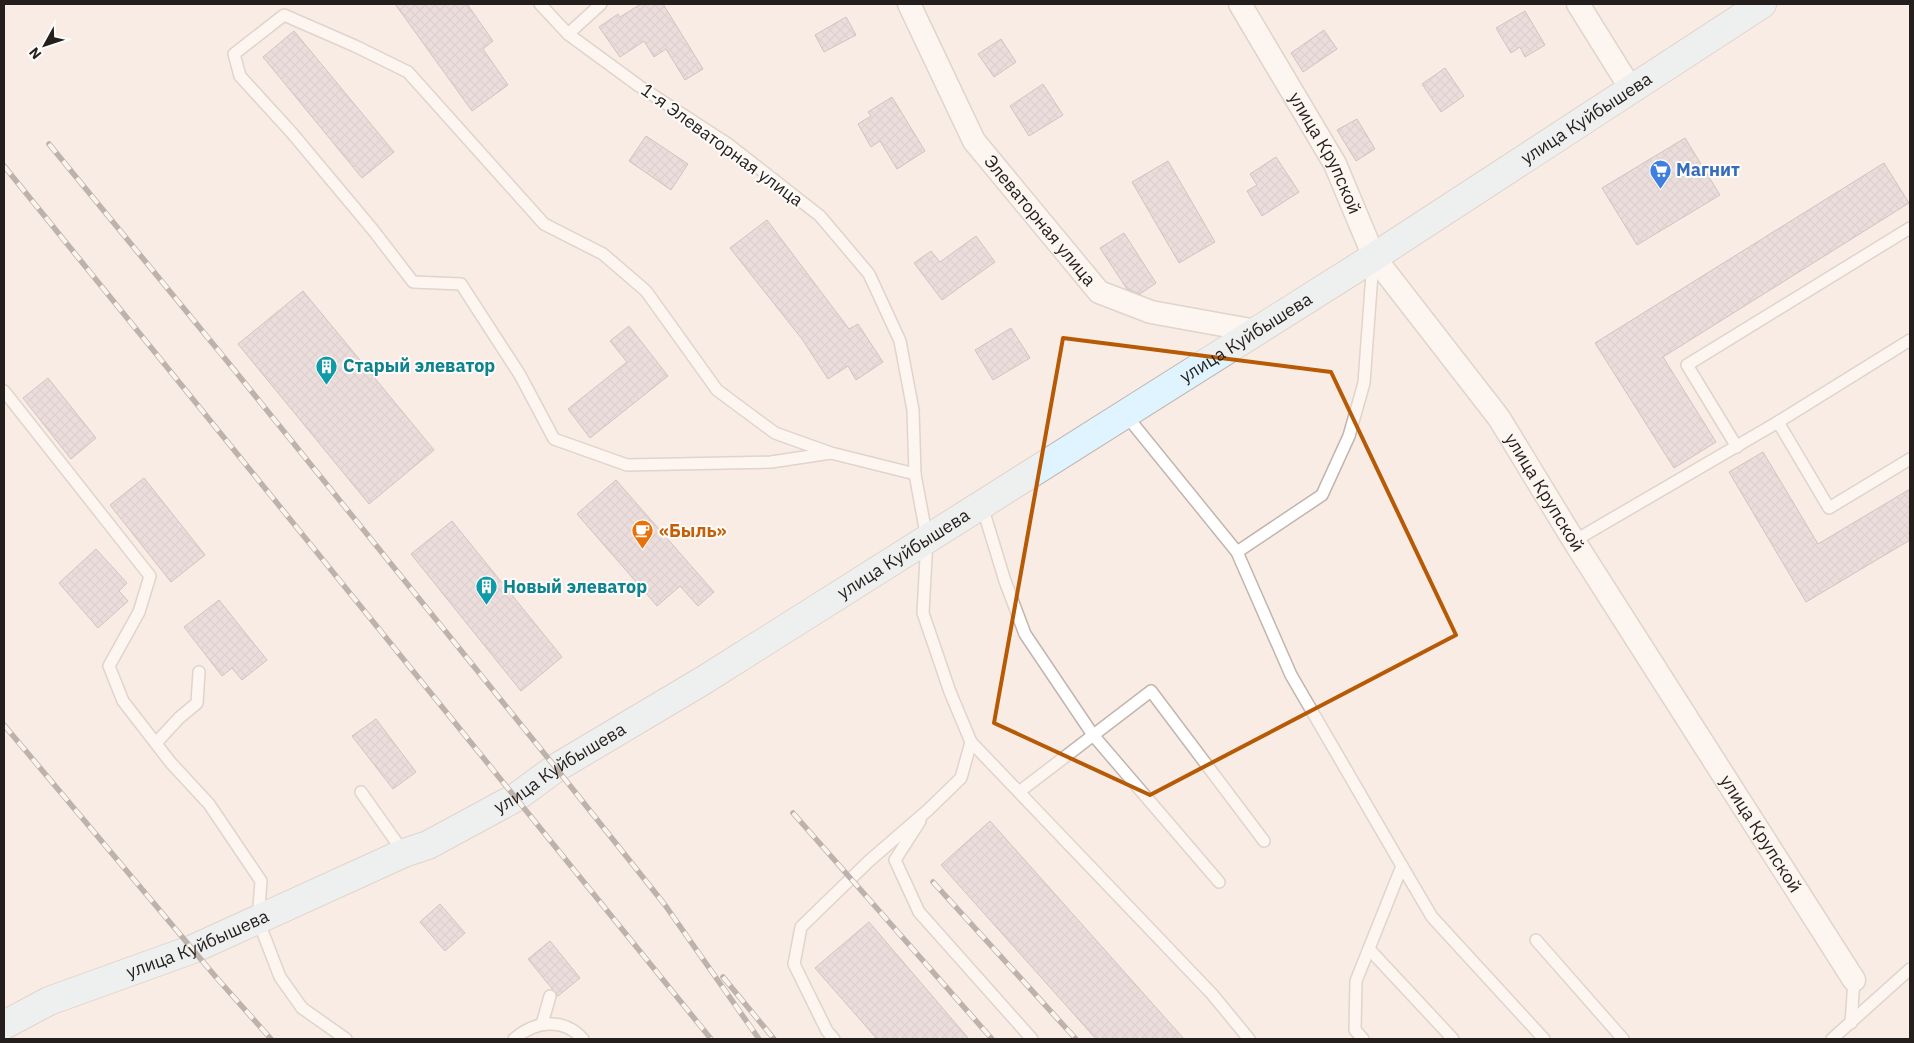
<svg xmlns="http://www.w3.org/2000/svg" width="1914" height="1043" font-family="'IBM Plex Sans',sans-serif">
  <defs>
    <pattern id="building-cross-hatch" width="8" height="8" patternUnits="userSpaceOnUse" patternTransform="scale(1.25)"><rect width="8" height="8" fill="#d9cbd2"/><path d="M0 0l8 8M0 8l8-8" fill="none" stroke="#baaeb4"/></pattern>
  </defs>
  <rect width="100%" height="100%" fill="#f9ece4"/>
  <g fill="url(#building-cross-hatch)" stroke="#9d9097">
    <path d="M 395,4 L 467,4 L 493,41 L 483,49 L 508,85 L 472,111 Z"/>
    <path d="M 641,4 L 663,4 L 703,69 L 685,80 L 666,49 L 654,57 L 644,41 L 620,57 L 599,27 L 618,14 L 620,17 Z"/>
    <path d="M 1525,11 L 1545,45 L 1525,57 L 1520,47 L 1511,53 L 1496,28 Z"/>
    <path d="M 846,17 L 856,35 L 824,52 L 815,35 Z"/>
    <path d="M 1324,30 L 1337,49 L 1303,72 L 1291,53 Z"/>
    <path d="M 294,31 L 394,152 L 362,178 L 263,57 Z"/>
    <path d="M 1001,39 L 1016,62 L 994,77 L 978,54 Z"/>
    <path d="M 1445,68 L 1464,96 L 1441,112 L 1422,84 Z"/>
    <path d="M 1043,84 L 1063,115 L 1029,136 L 1010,106 Z"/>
    <path d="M 892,97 L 925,151 L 897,169 L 880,141 L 871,147 L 858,124 L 871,116 L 868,112 Z"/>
    <path d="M 1357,119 L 1375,149 L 1356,161 L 1337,130 Z"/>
    <path d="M 646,136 L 688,164 L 671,190 L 629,161 Z"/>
    <path d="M 1685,138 L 1720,195 L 1637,245 L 1602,188 Z"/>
    <path d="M 1276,157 L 1299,192 L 1262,216 L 1247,191 L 1257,185 L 1250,174 Z"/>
    <path d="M 1168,161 L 1215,242 L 1179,263 L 1132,182 Z"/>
    <path d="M 1884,163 L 1909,203 L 1663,357 L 1716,442 L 1674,468 L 1595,343 Z"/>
    <path d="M 767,220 L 849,329 L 858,324 L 883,362 L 856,380 L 848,366 L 828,379 L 802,339 L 730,248 Z"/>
    <path d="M 1124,233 L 1156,283 L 1140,294 L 1127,289 L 1100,248 Z"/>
    <path d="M 976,236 L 995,262 L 942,300 L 914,263 L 931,251 L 940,262 Z"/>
    <path d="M 303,291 L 434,450 L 369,504 L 238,344 Z"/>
    <path d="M 629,326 L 668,376 L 590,438 L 568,409 L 627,362 L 610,341 Z"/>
    <path d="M 1011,328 L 1030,358 L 993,380 L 975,350 Z"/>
    <path d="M 48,378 L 96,438 L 71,459 L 23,398 Z"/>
    <path d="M 1763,452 L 1818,544 L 1910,489 L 1910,540 L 1806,602 L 1729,472 Z"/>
    <path d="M 144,478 L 205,555 L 171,582 L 110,505 Z"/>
    <path d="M 616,480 L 714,592 L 698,606 L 680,586 L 657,606 L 577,514 Z"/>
    <path d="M 452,521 L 562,657 L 521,691 L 411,554 Z"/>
    <path d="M 96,549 L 127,583 L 119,591 L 128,601 L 98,628 L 59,583 Z"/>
    <path d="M 219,600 L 267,660 L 242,680 L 232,668 L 222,676 L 184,627 Z"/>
    <path d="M 376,719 L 416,772 L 393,789 L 352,736 Z"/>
    <path d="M 990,821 L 1184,1039 L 1096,1039 L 941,865 Z"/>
    <path d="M 440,904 L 465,933 L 445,951 L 420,922 Z"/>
    <path d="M 869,922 L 969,1039 L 877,1039 L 815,968 Z"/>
    <path d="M 550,941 L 580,978 L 558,996 L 528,959 Z"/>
  </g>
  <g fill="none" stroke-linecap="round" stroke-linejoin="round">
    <defs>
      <g id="lane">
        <path d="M 540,4 L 568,34 L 639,86 L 728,144 L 820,216 L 869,274 L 900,341 L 913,410 L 915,474 L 927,539 L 923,613 L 950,692 L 971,742 L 961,778 L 928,810 L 869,861 L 801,927 L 794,964 L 827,1031 L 834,1039"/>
        <path d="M 568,34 L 601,4"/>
        <path d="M 4,391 L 150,576 L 139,612 L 109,666 L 123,701 L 171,763 L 209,804 L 261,881 L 258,920 L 280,977 L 302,1008 L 346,1039"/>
        <path d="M 1125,414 L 1237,552 L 1291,675 L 1402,866 L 1356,981 L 1355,1030 L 1363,1039"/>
        <path d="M 1778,422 L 1910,340"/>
        <path d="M 1737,447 L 1687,365 L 1910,228"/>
        <path d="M 831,453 L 771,462 L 627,465 L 554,439 L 520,375 L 461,284 L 413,282 L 373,230 L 292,133 L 240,76 L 234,54 L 284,15 L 355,46 L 408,72 L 544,224 L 603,254 L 646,291 L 717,390 L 775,433 L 831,453 L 915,474"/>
        <path d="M 982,506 L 1005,581 L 1025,634 L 1093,735 L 1219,882"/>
        <path d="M 1574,541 L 1778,422 L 1829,508 L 1910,459"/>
        <path d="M 1237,552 L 1322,495 L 1349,436 L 1364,383 L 1373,260"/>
        <path d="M 971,742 L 1212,994 L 1249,1039"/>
        <path d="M 156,743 L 179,718 L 197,703 L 199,672"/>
        <path d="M 361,792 L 404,853"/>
        <path d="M 1019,792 L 1151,691 L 1264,841"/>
        <path d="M 920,821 L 895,860 L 919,912 L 1032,1039"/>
        <path d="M 1402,866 L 1432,917 L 1544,1039"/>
        <path d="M 1536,940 L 1623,1039"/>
        <path d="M 1369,949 L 1453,1039"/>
        <path d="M 1851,1023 L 1854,980"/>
        <path d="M 542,1024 L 550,996"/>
        <path d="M 514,1039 C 535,1021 563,1017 583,1039"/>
        <path d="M 1832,1039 L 1910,969"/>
      </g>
      <g id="street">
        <path id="s1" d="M 909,4 L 974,141 L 1099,292 L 1151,312 L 1256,331"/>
        <path id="s2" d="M 1240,4 L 1335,164 L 1374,257 L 1499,418 L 1574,541 L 1854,980"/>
        <path d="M 1578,4 L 1631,89"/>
      </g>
      <g id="secondary">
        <path id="s3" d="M 4,1025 L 49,1001 L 193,949 L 404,853 L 428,845 L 515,798 L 556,768 L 704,680 L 1374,257 L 1762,4"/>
      </g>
    </defs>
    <use href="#lane" stroke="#c1b5ad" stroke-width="14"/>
    <use href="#street" stroke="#c1b5ad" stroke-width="25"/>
    <use href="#secondary" stroke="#c1b5ad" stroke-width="30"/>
    <use href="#lane" stroke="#fff" stroke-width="11"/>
    <use href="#street" stroke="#fff" stroke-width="22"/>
    <use href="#secondary" stroke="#dff4ff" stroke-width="28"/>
    <defs>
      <g id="rail">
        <path d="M 49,144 L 227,361 L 556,768 L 665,905 L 759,1039"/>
        <path d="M 4,166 L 711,1039"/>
        <path d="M 4,725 L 215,976 L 271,1039"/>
        <path d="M 793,813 L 992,1039"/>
        <path d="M 933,882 L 1076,1039"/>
        <path d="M 723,977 L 774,1039"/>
      </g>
    </defs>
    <use href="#rail" stroke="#766e69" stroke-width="5.5"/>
    <use href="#rail" stroke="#fefcfa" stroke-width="4" stroke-dasharray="11" stroke-linecap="butt"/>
  </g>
  <path d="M0 0H1914V1043H0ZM 1063,338 L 1331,372 L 1456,635 L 1150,795 L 994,723 Z" fill="#f9ece4" fill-opacity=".55" fill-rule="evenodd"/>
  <path fill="none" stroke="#b75a06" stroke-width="4" stroke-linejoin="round" d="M 1063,338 L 1331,372 L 1456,635 L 1150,795 L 994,723 Z"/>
  <defs>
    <symbol id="supermarket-pin" viewBox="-11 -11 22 30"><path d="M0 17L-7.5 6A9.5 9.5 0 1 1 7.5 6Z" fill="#3f7fe0" stroke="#fefcfa"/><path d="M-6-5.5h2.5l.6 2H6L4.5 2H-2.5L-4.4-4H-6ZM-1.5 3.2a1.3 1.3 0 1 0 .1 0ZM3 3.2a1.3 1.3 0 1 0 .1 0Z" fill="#fff"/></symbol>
    <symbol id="building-pin" viewBox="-11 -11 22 30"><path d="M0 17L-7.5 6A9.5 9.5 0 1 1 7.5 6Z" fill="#0f9aa8" stroke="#fefcfa"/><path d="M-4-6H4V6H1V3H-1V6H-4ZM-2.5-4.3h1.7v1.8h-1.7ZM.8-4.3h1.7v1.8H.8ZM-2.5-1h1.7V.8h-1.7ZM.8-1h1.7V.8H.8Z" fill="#fff"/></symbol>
    <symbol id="cafe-pin" viewBox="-11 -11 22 30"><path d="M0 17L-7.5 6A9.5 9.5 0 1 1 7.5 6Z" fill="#e8710a" stroke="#fefcfa"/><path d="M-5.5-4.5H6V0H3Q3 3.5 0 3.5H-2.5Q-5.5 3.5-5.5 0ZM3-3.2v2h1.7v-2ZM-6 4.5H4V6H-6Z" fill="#fff"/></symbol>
  </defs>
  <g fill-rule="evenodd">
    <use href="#supermarket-pin" x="1648" y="158" width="25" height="34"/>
    <use href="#building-pin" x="314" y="354" width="25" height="34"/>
    <use href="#cafe-pin" x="630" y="518" width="25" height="34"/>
    <use href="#building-pin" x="474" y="574" width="25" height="34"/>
  </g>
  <g text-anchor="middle" stroke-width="4" stroke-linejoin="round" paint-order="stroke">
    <g font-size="18" fill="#241f1c" stroke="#fefcfa">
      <text dy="6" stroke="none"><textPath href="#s3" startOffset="1829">улица Куйбышева</textPath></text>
      <text transform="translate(722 145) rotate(36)" y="6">1-я Элеваторная улица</text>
      <text dy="6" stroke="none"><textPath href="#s2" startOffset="172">улица Крупской</textPath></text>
      <text dy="6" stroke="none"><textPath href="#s1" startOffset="255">Элеваторная улица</textPath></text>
      <text dy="6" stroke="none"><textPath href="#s3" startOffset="1424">улица Куйбышева</textPath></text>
      <text dy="6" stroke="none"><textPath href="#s2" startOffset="578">улица Крупской</textPath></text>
      <text dy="6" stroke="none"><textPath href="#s3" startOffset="1019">улица Куйбышева</textPath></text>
      <text dy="6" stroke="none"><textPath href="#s3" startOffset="614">улица Куйбышева</textPath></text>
      <text dy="6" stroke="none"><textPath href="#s2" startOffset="982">улица Крупской</textPath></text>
      <text dy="6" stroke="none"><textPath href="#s3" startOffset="210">улица Куйбышева</textPath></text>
    </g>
    <g font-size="18" font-weight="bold" fill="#366cbe" stroke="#fefcfa" text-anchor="start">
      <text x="1676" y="176">Магнит</text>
    </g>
    <g font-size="18" font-weight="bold" fill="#0d838f" stroke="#fefcfa" text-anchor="start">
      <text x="343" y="372">Старый элеватор</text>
      <text x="503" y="593">Новый элеватор</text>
    </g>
    <g font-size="18" font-weight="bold" fill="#c56008" stroke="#fefcfa" text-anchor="start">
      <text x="659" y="537">«Быль»</text>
    </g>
  </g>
  <rect width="1914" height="1043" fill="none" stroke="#241f1c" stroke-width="10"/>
  <g transform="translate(45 45) rotate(230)" stroke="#fefcfa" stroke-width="4" paint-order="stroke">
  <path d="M0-4L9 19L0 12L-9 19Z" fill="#241f1c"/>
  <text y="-8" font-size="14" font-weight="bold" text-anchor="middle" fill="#241f1c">N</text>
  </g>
</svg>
